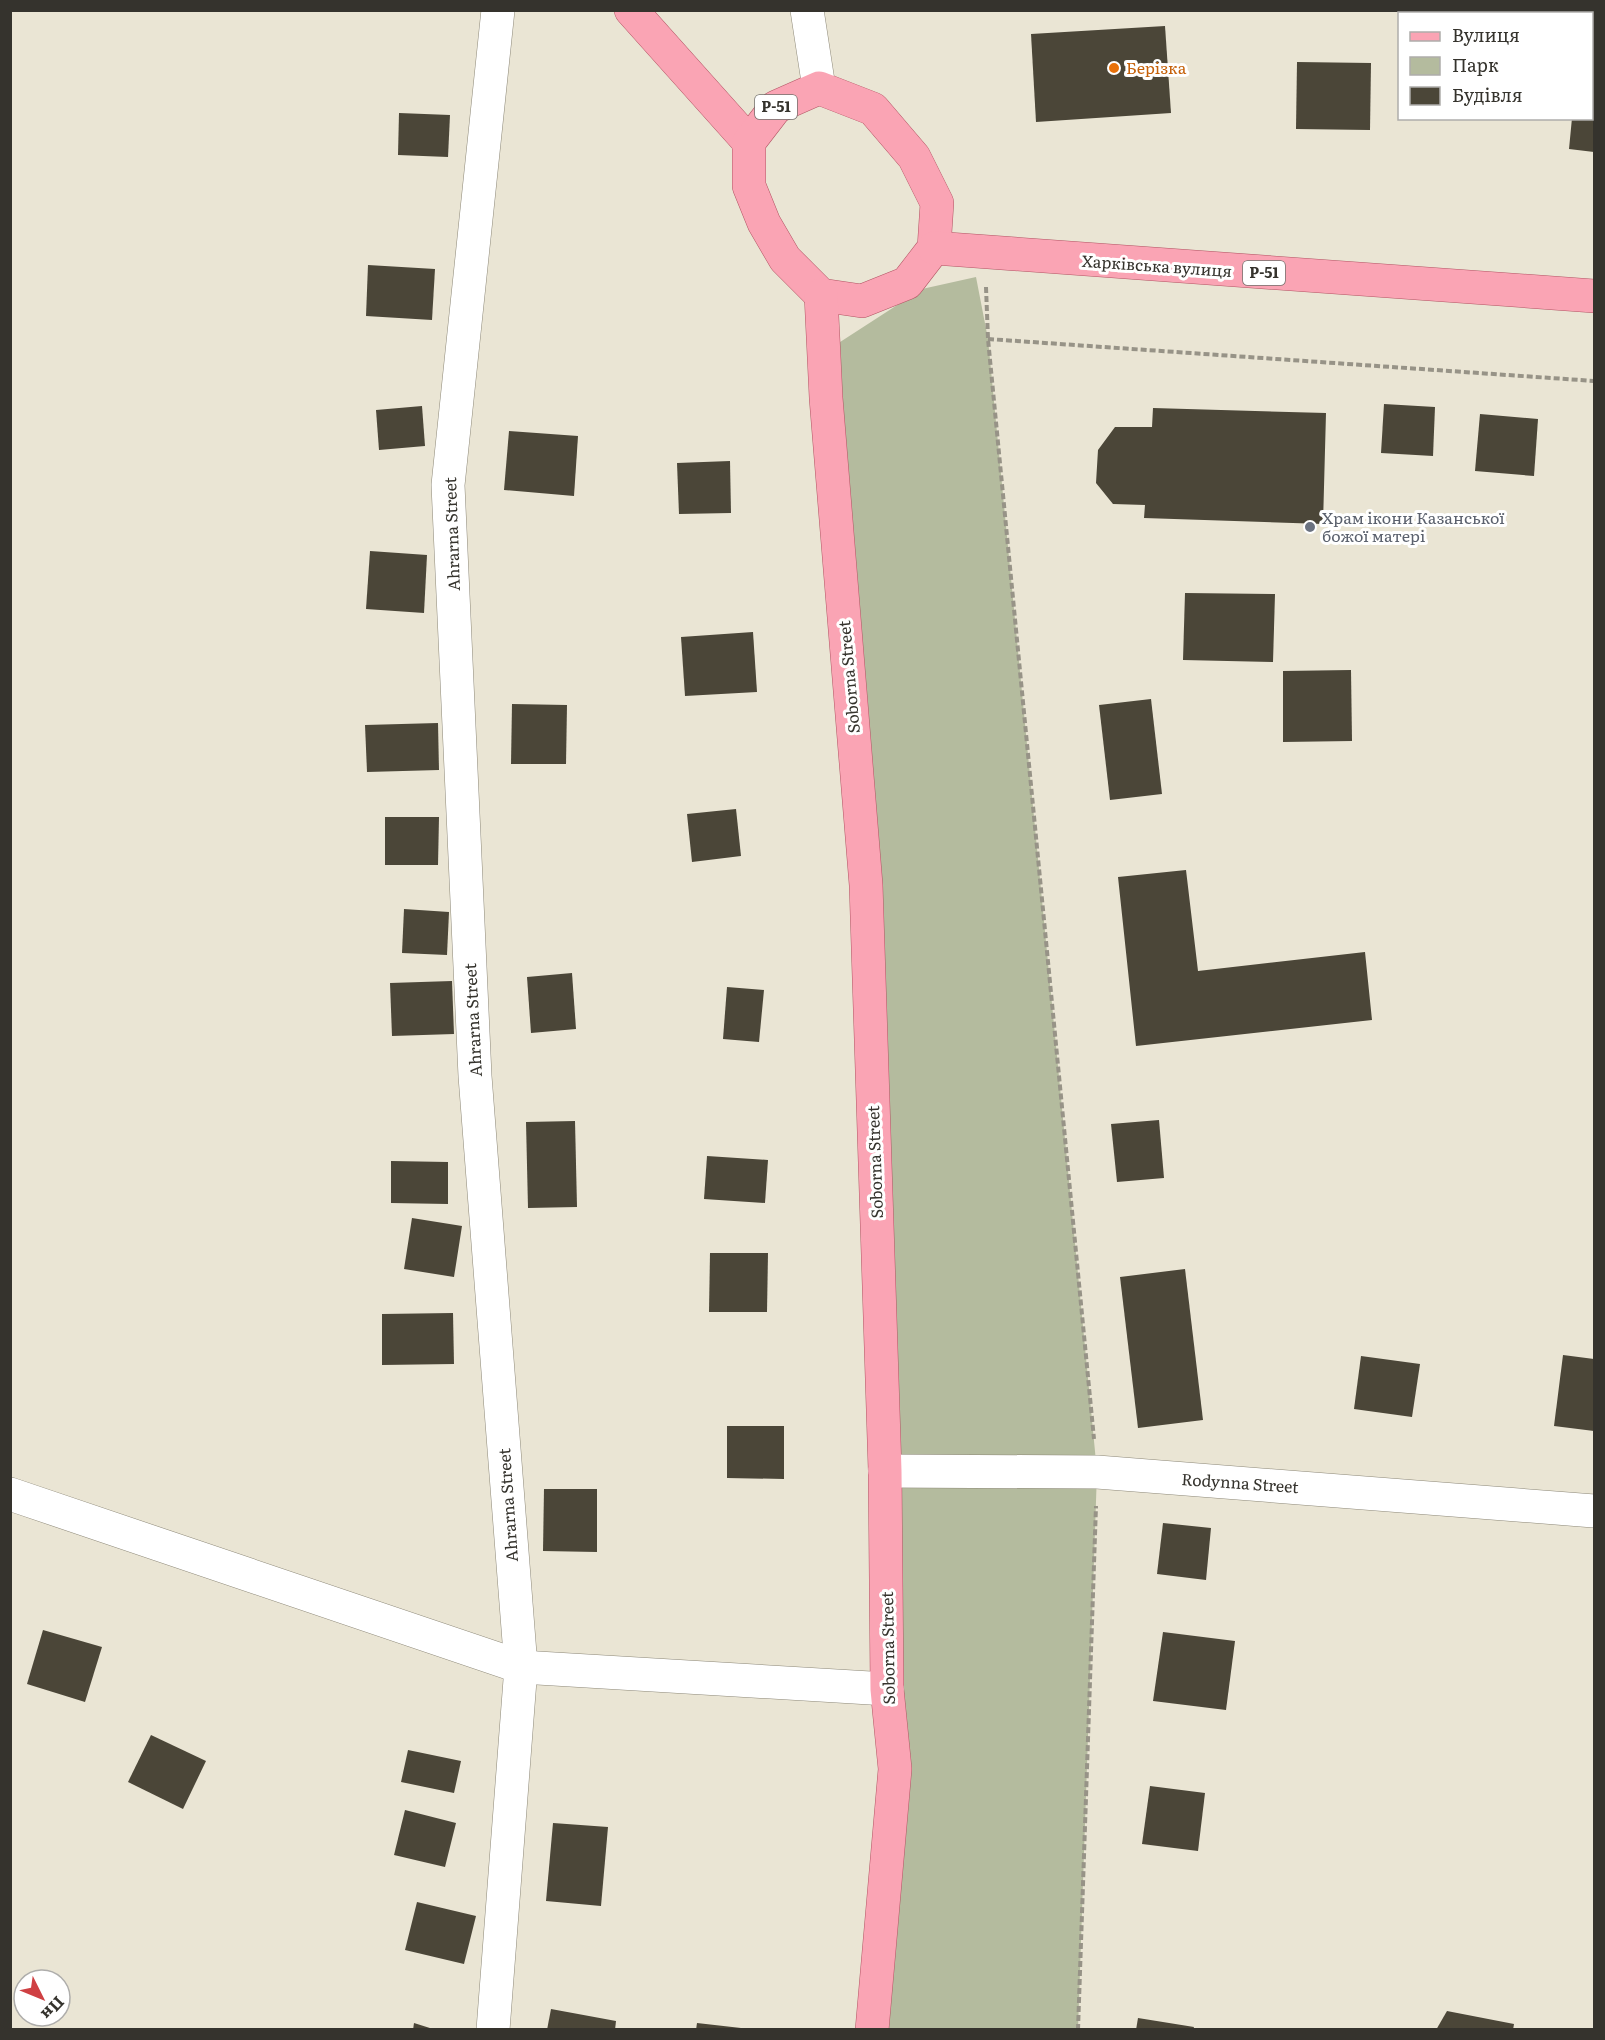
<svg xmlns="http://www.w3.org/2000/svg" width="1605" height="2040" font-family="Literata,serif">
  <rect width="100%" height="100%" fill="#eae5d4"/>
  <path fill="#b4bb9e" d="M 976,277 L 988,339 L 1097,1472 L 1078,2029 L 872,2029 L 895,1769 L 837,344 L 922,289 Z"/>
  <g fill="#4b4638">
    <path d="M 1165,26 L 1171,113 L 1036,122 L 1031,34 Z"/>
    <path d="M 1592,60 L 1594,61 L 1594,152 L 1569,149 L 1572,118 L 1592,118 Z"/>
    <path d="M 1297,62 L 1371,63 L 1370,130 L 1296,129 Z"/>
    <path d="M 399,113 L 450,115 L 448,157 L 398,155 Z"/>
    <path d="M 368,265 L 435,269 L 432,320 L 366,316 Z"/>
    <path d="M 1384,404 L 1435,407 L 1433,456 L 1381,453 Z"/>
    <path d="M 422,406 L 425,446 L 379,450 L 376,410 Z"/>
    <path d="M 1153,408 L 1326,413 L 1323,524 L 1144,518 L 1145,505 L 1113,504 L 1096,483 L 1098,450 L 1115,427 L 1152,427 Z"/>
    <path d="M 1480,414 L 1538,419 L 1534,476 L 1475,471 Z"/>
    <path d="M 509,431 L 578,436 L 574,496 L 504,490 Z"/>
    <path d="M 730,461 L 731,513 L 679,514 L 677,463 Z"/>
    <path d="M 370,551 L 427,555 L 424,613 L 366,609 Z"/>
    <path d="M 1185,593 L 1275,594 L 1273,662 L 1183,660 Z"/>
    <path d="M 753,632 L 757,692 L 685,696 L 681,637 Z"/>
    <path d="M 1351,670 L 1352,741 L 1283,742 L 1283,671 Z"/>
    <path d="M 1151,699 L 1162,794 L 1110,800 L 1099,705 Z"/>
    <path d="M 512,704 L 567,705 L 566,764 L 511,764 Z"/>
    <path d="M 438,723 L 439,770 L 367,772 L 365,725 Z"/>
    <path d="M 736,809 L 741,856 L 692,862 L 687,814 Z"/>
    <path d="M 385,817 L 439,817 L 438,865 L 385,865 Z"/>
    <path d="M 1186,870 L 1198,971 L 1365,952 L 1372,1020 L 1136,1046 L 1118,877 Z"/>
    <path d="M 404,909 L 449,912 L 447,955 L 402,953 Z"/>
    <path d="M 572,973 L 576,1029 L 531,1033 L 527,977 Z"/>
    <path d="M 452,981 L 454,1034 L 392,1036 L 390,983 Z"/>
    <path d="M 727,987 L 764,990 L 759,1042 L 723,1039 Z"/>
    <path d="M 1159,1120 L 1164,1178 L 1117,1182 L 1111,1124 Z"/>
    <path d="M 575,1121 L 577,1207 L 528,1208 L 526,1122 Z"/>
    <path d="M 707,1156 L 768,1160 L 765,1203 L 704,1199 Z"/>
    <path d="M 391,1161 L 448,1162 L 448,1204 L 391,1203 Z"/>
    <path d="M 412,1218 L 462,1226 L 454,1277 L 404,1269 Z"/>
    <path d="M 710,1253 L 768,1253 L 767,1312 L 709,1312 Z"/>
    <path d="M 1185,1269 L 1203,1420 L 1138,1428 L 1120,1277 Z"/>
    <path d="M 453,1313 L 454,1364 L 382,1365 L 382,1314 Z"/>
    <path d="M 1563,1355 L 1594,1359 L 1594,1431 L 1554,1426 Z"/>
    <path d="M 1361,1356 L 1420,1364 L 1412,1417 L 1354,1409 Z"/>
    <path d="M 727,1426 L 784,1426 L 784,1479 L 727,1478 Z"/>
    <path d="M 544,1489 L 597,1489 L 597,1552 L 543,1551 Z"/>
    <path d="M 1163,1523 L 1211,1528 L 1206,1580 L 1157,1574 Z"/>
    <path d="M 43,1630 L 102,1647 L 85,1702 L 27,1684 Z"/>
    <path d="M 1163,1632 L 1235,1641 L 1226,1710 L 1153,1701 Z"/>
    <path d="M 151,1735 L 206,1761 L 183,1809 L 128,1782 Z"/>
    <path d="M 408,1750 L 461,1761 L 454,1793 L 401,1782 Z"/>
    <path d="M 1150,1786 L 1205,1793 L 1198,1851 L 1142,1844 Z"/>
    <path d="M 405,1810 L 456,1823 L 445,1867 L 394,1855 Z"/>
    <path d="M 553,1823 L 608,1827 L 601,1906 L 546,1901 Z"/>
    <path d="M 417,1902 L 476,1916 L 464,1964 L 405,1950 Z"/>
    <path d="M 551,2009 L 616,2021 L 615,2030 L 547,2030 Z"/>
    <path d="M 1447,2011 L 1514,2024 L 1513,2030 L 1436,2030 Z"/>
    <path d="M 1138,2018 L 1194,2027 L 1193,2030 L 1136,2030 Z"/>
    <path d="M 414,2023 L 433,2029 L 433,2030 L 413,2030 Z"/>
    <path d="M 697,2023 L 741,2028 L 741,2030 L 696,2030 Z"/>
  </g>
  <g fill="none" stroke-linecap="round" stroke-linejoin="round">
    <defs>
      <g id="minor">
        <path d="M 807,10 L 819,88"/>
        <path d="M 885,1471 L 1097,1472 L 1594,1511"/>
        <path d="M 10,1494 L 521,1667 L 887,1689"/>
        <path d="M 493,2030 L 521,1667 L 475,1076 L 448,485 L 498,10"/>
      </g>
      <g id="major">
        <path d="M 631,10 L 749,142"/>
        <path d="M 819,88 L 873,109 L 914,157 L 937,203 L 934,248 L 907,283 L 862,301 L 821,295 L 785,259 L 764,223 L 749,186 L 749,142 L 776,107 Z"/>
        <path d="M 934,248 L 1594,296"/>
        <path d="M 821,295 L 826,398 L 866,885 L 885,1471 L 887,1689 L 895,1769 L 872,2030"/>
      </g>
    </defs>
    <use href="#minor" stroke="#8d8878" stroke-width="34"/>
    <use href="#major" stroke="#b25564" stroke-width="34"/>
    <g stroke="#979387" stroke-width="4" stroke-dasharray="6 3" stroke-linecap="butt">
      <path d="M 986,287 L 988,339 L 1094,1439"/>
      <path d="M 988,339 L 1594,381"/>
      <path d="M 1078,2030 L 1096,1506"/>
    </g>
    <use href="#minor" stroke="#fff" stroke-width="33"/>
    <use href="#major" stroke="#faa4b4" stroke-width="33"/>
  </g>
  <circle fill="#e8710a" stroke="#fff" stroke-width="2" cx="1114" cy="68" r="6"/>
  <circle fill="#6b7280" stroke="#fff" stroke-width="2" cx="1310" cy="527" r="6"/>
  <g text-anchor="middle" stroke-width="6" stroke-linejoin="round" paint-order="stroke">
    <g fill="#fff" stroke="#72706c" stroke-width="1.5">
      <rect x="755" y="95" width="42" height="24" rx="4.5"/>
      <rect x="1243" y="261" width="42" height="24" rx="4.5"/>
    </g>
    <g font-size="15" font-weight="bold" fill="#35332d">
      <text x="776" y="112">Р-51</text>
      <text x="1264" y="278">Р-51</text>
    </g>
    <g font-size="16" fill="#c56008" stroke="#fff" text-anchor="start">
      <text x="1126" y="74">Берізка</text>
    </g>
    <g font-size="16" fill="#35332d" stroke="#fff">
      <text transform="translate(1157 266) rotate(4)" y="6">Харківська вулиця</text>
      <text transform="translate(452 534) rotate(-92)" y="6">Ahrarna Street</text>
      <text transform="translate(849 677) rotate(-95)" y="6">Soborna Street</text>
      <text transform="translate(473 1020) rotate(-93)" y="6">Ahrarna Street</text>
      <text transform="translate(875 1162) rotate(-92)" y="6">Soborna Street</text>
      <text transform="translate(1240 1483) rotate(4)" y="6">Rodynna Street</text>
      <text transform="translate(508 1505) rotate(-94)" y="6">Ahrarna Street</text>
      <text transform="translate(888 1648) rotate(-91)" y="6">Soborna Street</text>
    </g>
    <g font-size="16" fill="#5b616d" stroke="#fff" text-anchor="start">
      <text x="1322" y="524">Храм ікони Казанської<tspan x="1322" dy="18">божої матері</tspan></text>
    </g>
  </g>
  <rect width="1605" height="2040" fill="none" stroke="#35332d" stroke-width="24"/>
  <rect x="1398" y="12" width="195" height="108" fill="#ffffff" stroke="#aeadab" stroke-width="1.5"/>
  <rect x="1410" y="32" width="30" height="9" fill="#faa4b4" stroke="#aeadab" stroke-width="1.5"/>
  <text x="1452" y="42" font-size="18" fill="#35332d">Вулиця</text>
  <rect x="1410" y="57" width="30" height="18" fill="#b4bb9e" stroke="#aeadab" stroke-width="1.5"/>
  <text x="1452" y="72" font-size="18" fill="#35332d">Парк</text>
  <rect x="1410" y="87" width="30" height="18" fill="#4b4638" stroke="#aeadab" stroke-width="1.5"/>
  <text x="1452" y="102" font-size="18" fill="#35332d">Будівля</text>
  <g transform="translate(42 1998) rotate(133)"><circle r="28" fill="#ffffff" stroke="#aeadab" stroke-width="1.5"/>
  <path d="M0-4.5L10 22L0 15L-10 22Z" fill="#cf4043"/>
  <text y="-9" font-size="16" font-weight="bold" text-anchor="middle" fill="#35332d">Пн</text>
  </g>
</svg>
